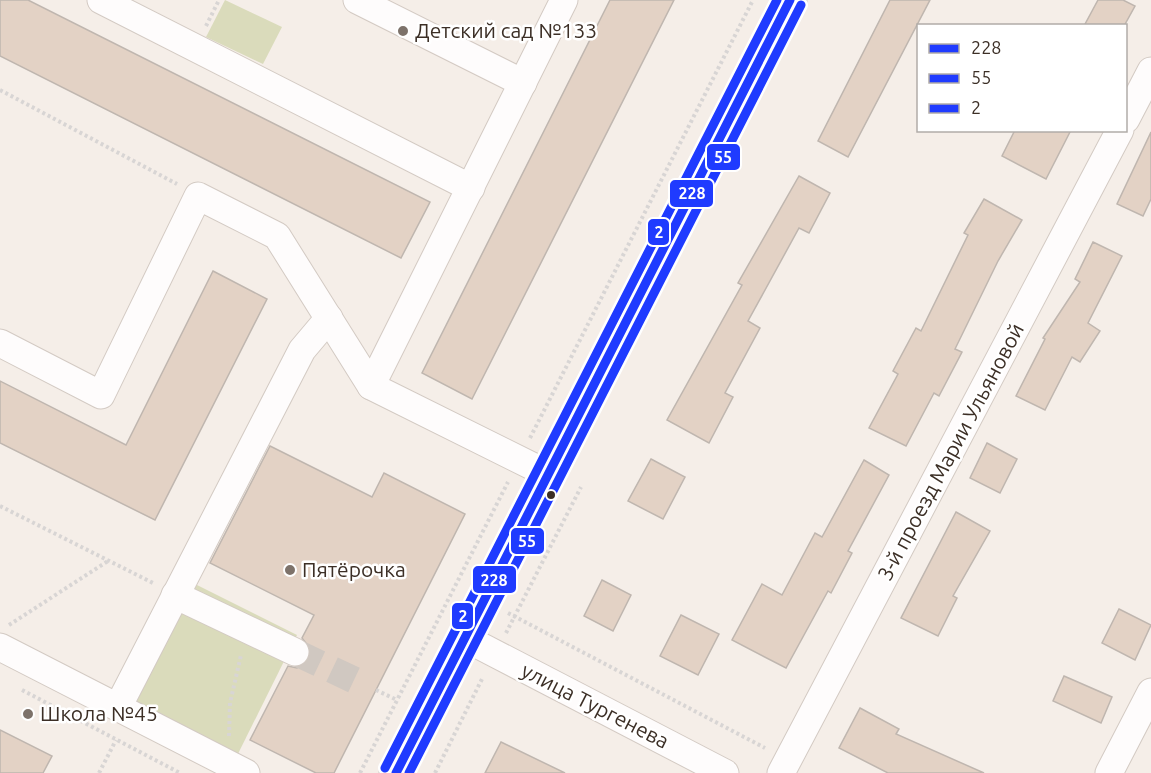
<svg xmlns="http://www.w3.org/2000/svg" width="1151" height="773" font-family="Ubuntu,sans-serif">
  <rect width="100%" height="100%" fill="#f5eee8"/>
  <g fill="#dadbbb">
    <path d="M 225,0 L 282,27 L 263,64 L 206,37 Z"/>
    <path d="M 191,582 L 297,635 L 230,770 L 124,717 Z"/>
  </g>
  <g fill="#e3d2c5" stroke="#bfb6af" stroke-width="1.5">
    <path d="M 0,0 L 28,0 L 430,202 L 401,258 L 0,56 Z"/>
    <path d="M 610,0 L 674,0 L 472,399 L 422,373 Z"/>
    <path d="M 890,0 L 930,0 L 848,157 L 818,141 Z"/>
    <path d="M 1098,0 L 1123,0 L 1135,6 L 1124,26 L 1084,26 Z"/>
    <path d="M 1015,130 L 1071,130 L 1046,179 L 1002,156 Z"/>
    <path d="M 1151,132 L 1151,199 L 1143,216 L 1117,204 Z"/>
    <path d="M 799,176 L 830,193 L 809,233 L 799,228 L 748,321 L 760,328 L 725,393 L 733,397 L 709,443 L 667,420 L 742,285 L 738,283 Z"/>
    <path d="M 984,199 L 1022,220 L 998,261 L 955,349 L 962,352 L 939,396 L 934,393 L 906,446 L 869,428 L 898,374 L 893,371 L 916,328 L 921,331 L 968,235 L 964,233 Z"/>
    <path d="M 1093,242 L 1122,256 L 1088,323 L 1100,331 L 1080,362 L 1072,357 L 1045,410 L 1016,396 L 1045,339 L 1043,338 L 1080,282 L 1075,279 Z"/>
    <path d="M 213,271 L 267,299 L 155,520 L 0,443 L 0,381 L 126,445 Z"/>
    <path d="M 987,443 L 1017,459 L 1000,493 L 970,478 Z"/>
    <path d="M 270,446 L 372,497 L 384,473 L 465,514 L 334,773 L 316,773 L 250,740 L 288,666 L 297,668 L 309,659 L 311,650 L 302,638 L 314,615 L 210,563 Z"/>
    <path d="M 651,459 L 685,477 L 663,519 L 628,501 Z"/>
    <path d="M 864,460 L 889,475 L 848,551 L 852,553 L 831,593 L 828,591 L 786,668 L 732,640 L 762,584 L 782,595 L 815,533 L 822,537 Z"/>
    <path d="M 956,512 L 990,531 L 953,596 L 957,598 L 938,636 L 901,618 Z"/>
    <path d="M 602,580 L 631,595 L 613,631 L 584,616 Z"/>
    <path d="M 1119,609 L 1151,625 L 1135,660 L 1102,643 Z"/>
    <path d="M 681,615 L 719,634 L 698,675 L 660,656 Z"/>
    <path d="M 1064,676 L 1112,697 L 1101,723 L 1053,701 Z"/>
    <path d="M 860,708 L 899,729 L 896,734 L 984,773 L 888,773 L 839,748 Z"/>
    <path d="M 0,730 L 52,756 L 43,773 L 0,773 Z"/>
    <path d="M 501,742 L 565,773 L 485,773 Z"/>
  </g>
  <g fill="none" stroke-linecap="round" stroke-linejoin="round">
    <path stroke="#d0c8c1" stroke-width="27" stroke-dasharray="27 14" stroke-linecap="butt" d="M 295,652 L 354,680"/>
    <defs>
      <g id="minor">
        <path d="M 101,0 L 471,188"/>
        <path d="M 357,0 L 523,83"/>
        <path d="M 1126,119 L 1151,71"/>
        <path d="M 0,343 L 101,395 L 198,196 L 277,236 L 371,386 L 548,474"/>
        <path d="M 371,386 L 564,0"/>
        <path d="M 175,595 L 295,652"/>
        <path d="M 465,638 L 725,773"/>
        <path d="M 0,647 L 246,773"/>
        <path d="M 118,707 L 302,350 L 329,318"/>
        <path d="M 781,773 L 1120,130"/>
        <path d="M 1109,773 L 1151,692"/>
      </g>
      <path id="major" d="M 396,773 L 790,0"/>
    </defs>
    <use href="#minor" stroke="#d3cac3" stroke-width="29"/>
    <use href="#major" stroke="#d0cbc7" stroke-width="35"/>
    <g stroke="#d8d5d4" stroke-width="4" stroke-dasharray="3 3" stroke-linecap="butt">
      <path d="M 206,26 L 219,0"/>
      <path d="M 0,90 L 177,184"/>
      <path d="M 530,438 L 753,0"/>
      <path d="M 0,506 L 155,584"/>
      <path d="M 508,613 L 765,748"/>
      <path d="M 9,625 L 108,561"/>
      <path d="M 506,633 L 581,487"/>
      <path d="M 22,690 L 180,773"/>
      <path d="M 376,690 L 397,700"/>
      <path d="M 229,736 L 230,703 L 241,655"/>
      <path d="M 99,773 L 116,740"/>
      <path d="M 360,773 L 508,482"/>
      <path d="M 435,773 L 483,677"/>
    </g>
    <use href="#minor" stroke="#fefcfc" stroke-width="27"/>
    <use href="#major" stroke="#eaf0e6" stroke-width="33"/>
    <defs>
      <path id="bus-1" d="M 396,773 L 790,0"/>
      <path id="bus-2" d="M 409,773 L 801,5"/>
      <path id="bus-3" d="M 385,768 L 777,0"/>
    </defs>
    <use href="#bus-1" stroke="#fff" stroke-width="14"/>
    <use href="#bus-2" stroke="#fff" stroke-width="14"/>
    <use href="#bus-3" stroke="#fff" stroke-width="14"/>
    <use href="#bus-1" stroke="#1f3bff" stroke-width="9"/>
    <use href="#bus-2" stroke="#1f3bff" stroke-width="9"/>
    <use href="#bus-3" stroke="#1f3bff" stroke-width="9"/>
  </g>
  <g fill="#7d726a" stroke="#fff" stroke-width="2">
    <circle cx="403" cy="31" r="6"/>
    <circle cx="290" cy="570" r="6"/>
    <circle cx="28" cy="714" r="6"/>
  </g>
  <circle fill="#3c2f26" stroke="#fff" stroke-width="2" cx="551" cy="495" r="5"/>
  <g text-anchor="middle" stroke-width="5" stroke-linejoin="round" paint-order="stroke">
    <g font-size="21" fill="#3c2f26" stroke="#fff" text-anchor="start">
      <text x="415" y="38">Детский сад №133</text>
      <text x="302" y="577">Пятёрочка</text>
      <text x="40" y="721">Школа №45</text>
    </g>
    <g font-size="21" fill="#3c2f26" stroke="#fff">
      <text transform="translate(951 452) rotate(-62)" y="7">3-й проезд Марии Ульяновой</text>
      <text transform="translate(595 706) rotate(27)" y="7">улица Тургенева</text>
    </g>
  </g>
  <g stroke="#fff" stroke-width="2">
    <rect x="706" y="143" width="35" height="28" rx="6" fill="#1f3bff"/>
    <rect x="669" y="179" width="45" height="29" rx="6" fill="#1f3bff"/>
    <rect x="647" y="218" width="23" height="28" rx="6" fill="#1f3bff"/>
    <rect x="510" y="527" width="35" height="28" rx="6" fill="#1f3bff"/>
    <rect x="472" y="565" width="45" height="29" rx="6" fill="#1f3bff"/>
    <rect x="451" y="602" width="23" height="28" rx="6" fill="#1f3bff"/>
  </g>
  <g font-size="16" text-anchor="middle" font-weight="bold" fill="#fff">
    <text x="723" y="163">55</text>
    <text x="692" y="199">228</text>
    <text x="659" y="238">2</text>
    <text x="527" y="547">55</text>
    <text x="494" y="586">228</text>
    <text x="463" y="622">2</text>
  </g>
  <rect x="917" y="24" width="210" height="108" fill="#ffffff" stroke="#b1aca8" stroke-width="1.5"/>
  <rect x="929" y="44" width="30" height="9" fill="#1f3bff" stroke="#b1aca8" stroke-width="1.5"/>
  <text x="971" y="54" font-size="18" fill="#3c2f26">228</text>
  <rect x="929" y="74" width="30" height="9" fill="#1f3bff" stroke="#b1aca8" stroke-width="1.5"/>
  <text x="971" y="84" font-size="18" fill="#3c2f26">55</text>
  <rect x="929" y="104" width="30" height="9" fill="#1f3bff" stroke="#b1aca8" stroke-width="1.5"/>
  <text x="971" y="114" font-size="18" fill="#3c2f26">2</text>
</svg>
